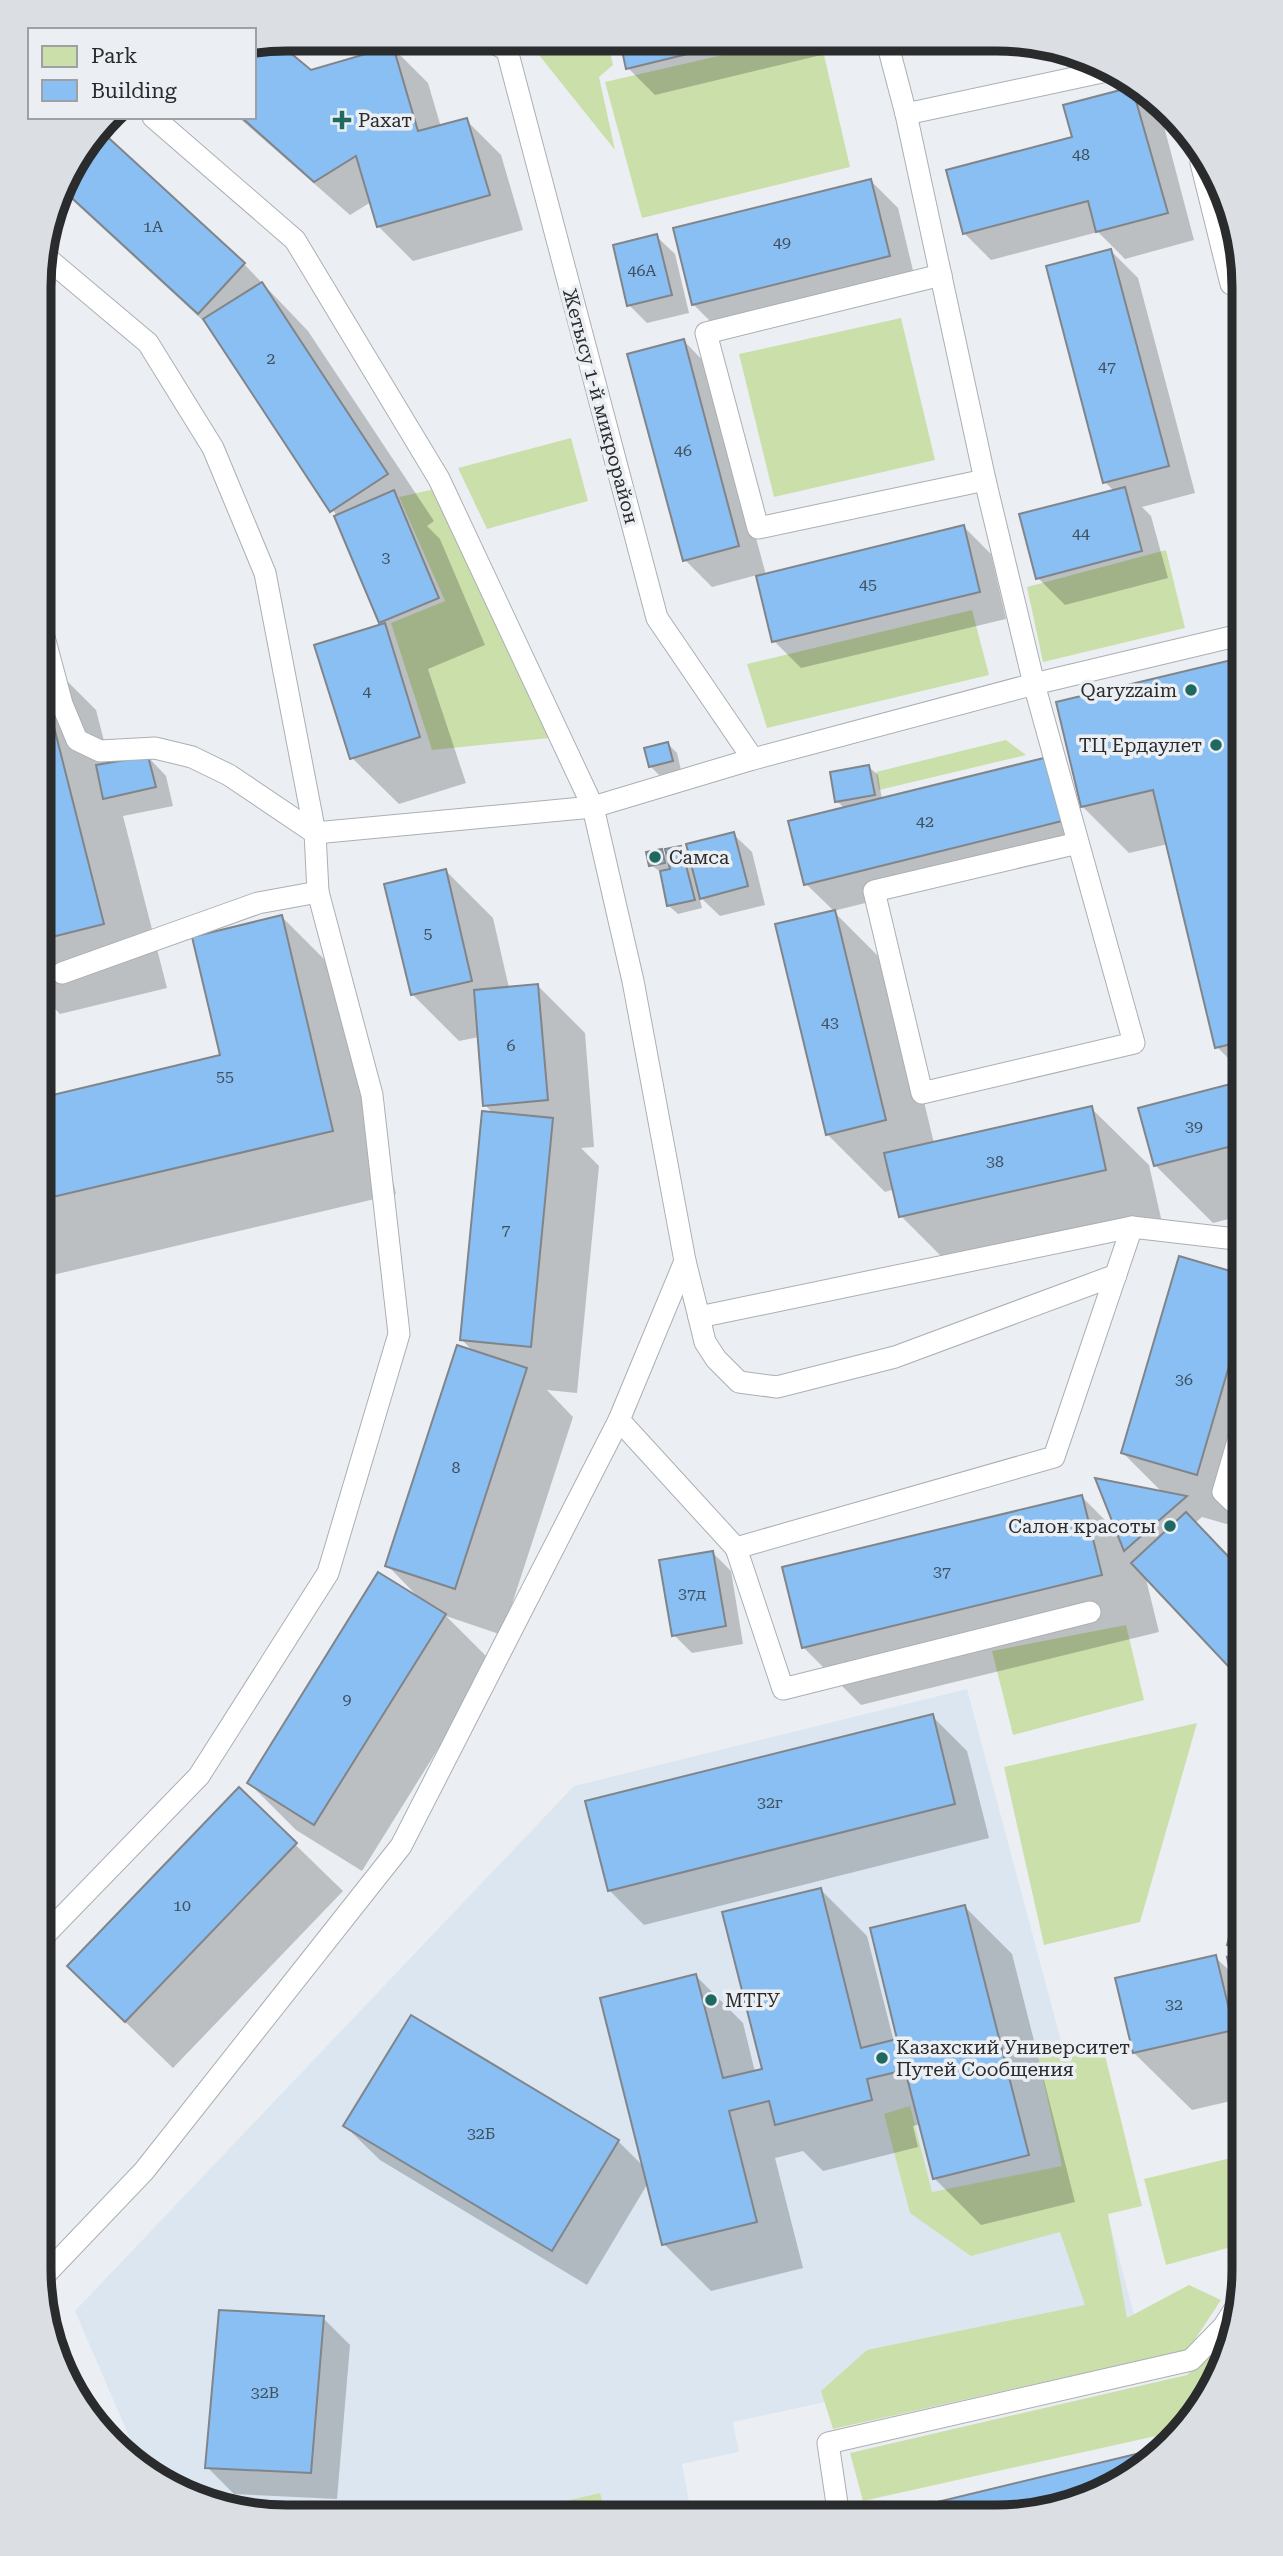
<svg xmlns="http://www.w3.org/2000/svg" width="1283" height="2556" font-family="'Roboto Serif',serif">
  <rect width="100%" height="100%" fill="#ebeff3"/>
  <path fill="#dce6f0" d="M 967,1689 L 1139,2333 L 733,2422 L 739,2452 L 682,2464 L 692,2517 L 254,2515 L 177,2492 L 143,2469 L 75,2311 L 574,1786 Z"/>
  <g fill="#cbdfaa">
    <path d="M 527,40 L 607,40 L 613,65 L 599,77 L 615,150 Z"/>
    <path d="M 779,42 L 821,42 L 850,167 L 642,218 L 605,82 Z"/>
    <path d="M 901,318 L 935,460 L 774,497 L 739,354 Z"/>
    <path d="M 571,438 L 588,501 L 487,529 L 458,468 Z"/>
    <path d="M 435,489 L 550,738 L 432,750 L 391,623 L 445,601 L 399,497 Z"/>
    <path d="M 1166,550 L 1185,628 L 1043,662 L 1027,587 Z"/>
    <path d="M 972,610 L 989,675 L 767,728 L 747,664 Z"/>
    <path d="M 1006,740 L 1026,755 L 879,790 L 876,772 Z"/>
    <path d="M 1126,1625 L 1144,1700 L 1013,1735 L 992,1651 Z"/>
    <path d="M 1197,1723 L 1140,1922 L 1044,1945 L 1004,1767 Z"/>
    <path d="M 1036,2047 L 1104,2051 L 1142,2206 L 1108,2214 L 1127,2318 L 1189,2285 L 1221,2300 L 1188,2350 L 833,2429 L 821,2391 L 867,2350 L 1085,2305 L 1060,2232 L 971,2256 L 910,2213 L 884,2114 L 910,2106 L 932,2192 L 1062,2166 Z"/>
    <path d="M 1243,2155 L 1242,2244 L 1166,2265 L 1144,2179 Z"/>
    <path d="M 1213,2352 L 1227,2360 L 1226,2364 L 1193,2421 L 1183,2430 L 863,2501 L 850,2453 L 1187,2375 Z"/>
    <path d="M 600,2493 L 606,2516 L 502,2516 Z"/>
  </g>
  <g fill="#0003">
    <path d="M 274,41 L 311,71 L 393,48 L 428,83 L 441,127 L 466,120 L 501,155 L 523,230 L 413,261 L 378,226 L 371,202 L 350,215 L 238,117 L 254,117 L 254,45 Z"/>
    <path d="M 621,41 L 858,42 L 859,46 L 655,95 L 628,68 Z"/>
    <path d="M 1035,43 L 1044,43 L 1055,48 L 1043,51 Z"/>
    <path d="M 1134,88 L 1161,115 L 1194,240 L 1125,259 L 1098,232 L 991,260 L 964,233 L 1074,138 L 1065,106 Z"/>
    <path d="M 99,131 L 244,264 L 308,331 L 434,521 L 427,526 L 440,539 L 485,645 L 428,669 L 466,783 L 399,804 L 352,758 L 384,626 L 337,516 L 210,327 L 71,199 L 60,192 L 64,177 Z"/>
    <path d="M 871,181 L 898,208 L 916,283 L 720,331 L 693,304 Z"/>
    <path d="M 656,236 L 675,254 L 689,313 L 647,323 L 629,305 Z"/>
    <path d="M 1111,251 L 1138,278 L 1195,493 L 1142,507 L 1151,516 L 1168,578 L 1065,605 L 1038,578 L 1114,491 L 1105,482 Z"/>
    <path d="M 683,340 L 710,368 L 766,575 L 964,527 L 991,554 L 1006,619 L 801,668 L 774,641 L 757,575 L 712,587 L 685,560 Z"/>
    <path d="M 40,654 L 96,710 L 110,764 L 148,757 L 166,776 L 173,806 L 123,816 L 167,988 L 60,1014 L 40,994 Z"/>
    <path d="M 1244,659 L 1244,1074 L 1217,1047 L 1168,844 L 1129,853 L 1082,806 L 1058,704 Z"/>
    <path d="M 668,744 L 677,753 L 681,770 L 659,775 L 650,766 Z"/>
    <path d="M 1043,760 L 1088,848 L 833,911 L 892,970 L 934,1143 L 1091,1108 L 1149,1165 L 1163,1227 L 959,1274 L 901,1216 L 895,1189 L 885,1192 L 827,1134 L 835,912 L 806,884 L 845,809 L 837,801 L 869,767 L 878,775 L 882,800 Z"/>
    <path d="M 733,834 L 752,852 L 765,905 L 720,916 L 699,896 L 702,908 L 678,914 L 669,906 L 662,873 L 651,865 L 661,851 L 669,859 L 681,848 L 691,858 Z"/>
    <path d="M 446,871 L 493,918 L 509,988 L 538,986 L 585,1033 L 594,1147 L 581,1148 L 599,1166 L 577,1393 L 547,1390 L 573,1417 L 502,1635 L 446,1616 L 492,1662 L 362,1871 L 296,1830 L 249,1783 L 418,1597 L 387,1565 L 475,1353 L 462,1340 L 494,1114 L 485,1105 L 479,1037 L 459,1041 L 412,994 Z"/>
    <path d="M 282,917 L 346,981 L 396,1194 L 40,1278 L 40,1100 L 222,1057 Z"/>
    <path d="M 1242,1083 L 1244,1086 L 1244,1215 L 1213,1223 L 1155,1165 Z"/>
    <path d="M 1180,1259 L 1244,1277 L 1244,1529 L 1202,1517 L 1195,1523 L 1244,1573 L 1244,1681 L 1145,1575 L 1159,1632 L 861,1705 L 803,1647 L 1082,1497 L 1120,1535 L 1163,1493 L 1123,1453 Z"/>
    <path d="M 712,1552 L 731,1571 L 743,1644 L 692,1653 L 674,1635 Z"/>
    <path d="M 932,1716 L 967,1751 L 989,1838 L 644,1925 L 609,1890 Z"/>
    <path d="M 239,1790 L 343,1891 L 173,2068 L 116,2013 Z"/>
    <path d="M 820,1889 L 867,1936 L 894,2042 L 900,2040 L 965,1907 L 1012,1954 L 1075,2202 L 981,2225 L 934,2178 L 921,2124 L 913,2126 L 918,2147 L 823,2171 L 803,2151 L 775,2158 L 803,2268 L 711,2291 L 664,2244 L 648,2183 L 587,2285 L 380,2160 L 345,2126 L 618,2141 L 645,2168 L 696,1976 L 743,2023 L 755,2072 L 764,2070 Z"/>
    <path d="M 1244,1890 L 1244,1960 L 1229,1945 Z"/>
    <path d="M 1215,1957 L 1233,1974 L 1230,1960 L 1244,1964 L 1244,2098 L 1192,2110 L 1134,2053 Z"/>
    <path d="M 323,2318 L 350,2345 L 337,2499 L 234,2494 L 207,2467 Z"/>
    <path d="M 1162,2450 L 1134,2475 L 1075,2504 L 996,2518 L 934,2517 L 931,2505 Z"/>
  </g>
  <g fill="#89bff2" stroke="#818589" stroke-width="2">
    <path d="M 276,41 L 311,70 L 393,46 L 418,131 L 467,118 L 490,195 L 377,227 L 356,156 L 314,182 L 241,117 L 254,117 L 254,45 Z"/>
    <path d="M 620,41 L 741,41 L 626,69 Z"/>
    <path d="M 1132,87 L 1168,213 L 1096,232 L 1088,201 L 963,234 L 946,170 L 1072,137 L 1063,105 Z"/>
    <path d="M 100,130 L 245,263 L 198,314 L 61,188 L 64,177 Z"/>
    <path d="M 871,179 L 890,256 L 692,305 L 673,228 Z"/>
    <path d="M 657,234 L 672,295 L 627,306 L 613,245 Z"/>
    <path d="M 1111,249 L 1169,466 L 1103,483 L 1046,266 Z"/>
    <path d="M 262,282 L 388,474 L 330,512 L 203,319 Z"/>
    <path d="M 684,339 L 739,546 L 683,561 L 627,354 Z"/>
    <path d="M 1125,487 L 1142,551 L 1036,579 L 1019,514 Z"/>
    <path d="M 394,490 L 439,598 L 379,623 L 334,516 Z"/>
    <path d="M 964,525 L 980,592 L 772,642 L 756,576 Z"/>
    <path d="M 385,623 L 420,737 L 350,759 L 314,645 Z"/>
    <path d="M 1244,657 L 1244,1041 L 1215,1048 L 1153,790 L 1081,807 L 1056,702 Z"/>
    <path d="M 40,672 L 104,924 L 40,940 Z"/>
    <path d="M 668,742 L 673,761 L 649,767 L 644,748 Z"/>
    <path d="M 148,756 L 156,787 L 103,799 L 96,765 Z"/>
    <path d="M 1044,758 L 1062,821 L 804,885 L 788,821 Z"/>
    <path d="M 869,765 L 875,795 L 835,802 L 830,772 Z"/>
    <path d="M 734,832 L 748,886 L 700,899 L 686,844 Z"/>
    <path d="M 681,846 L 695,900 L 667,906 L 660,871 L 670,869 L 665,849 Z"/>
    <path d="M 662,849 L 665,863 L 649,866 L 646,852 Z"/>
    <path d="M 446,869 L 472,981 L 411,995 L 384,884 Z"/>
    <path d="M 835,910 L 886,1120 L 826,1135 L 775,924 Z"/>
    <path d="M 282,915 L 333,1131 L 40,1200 L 40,1098 L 220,1055 L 192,937 Z"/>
    <path d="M 538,984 L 548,1100 L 483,1106 L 474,990 Z"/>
    <path d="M 1242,1081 L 1244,1143 L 1154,1166 L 1138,1108 Z"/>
    <path d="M 1092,1106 L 1106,1170 L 899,1217 L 884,1153 Z"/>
    <path d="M 482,1111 L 553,1118 L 531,1347 L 460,1340 Z"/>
    <path d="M 1179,1256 L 1244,1275 L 1244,1315 L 1197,1475 L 1121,1453 Z"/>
    <path d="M 457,1345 L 527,1368 L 455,1589 L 385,1566 Z"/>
    <path d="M 1095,1478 L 1187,1496 L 1124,1551 Z"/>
    <path d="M 1082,1495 L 1102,1575 L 802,1648 L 782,1567 Z"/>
    <path d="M 1186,1512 L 1244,1573 L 1244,1683 L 1131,1563 Z"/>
    <path d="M 713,1551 L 726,1626 L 672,1636 L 659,1560 Z"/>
    <path d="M 378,1572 L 446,1614 L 314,1825 L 247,1783 Z"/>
    <path d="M 933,1714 L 955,1804 L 608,1891 L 585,1801 Z"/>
    <path d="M 239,1787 L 297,1843 L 125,2022 L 67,1966 Z"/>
    <path d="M 1244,1884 L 1244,1950 L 1227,1945 Z"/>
    <path d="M 821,1888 L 861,2048 L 897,2039 L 870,1928 L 965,1905 L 1029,2155 L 933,2179 L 905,2070 L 867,2079 L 872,2100 L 775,2125 L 769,2101 L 729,2111 L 757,2222 L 662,2245 L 600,1998 L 696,1974 L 723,2078 L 762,2069 L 722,1912 Z"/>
    <path d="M 1216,1955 L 1234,2030 L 1133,2053 L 1115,1978 Z"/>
    <path d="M 1227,1957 L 1244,1962 L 1242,2026 Z"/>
    <path d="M 411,2015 L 619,2140 L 552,2251 L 343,2126 Z"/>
    <path d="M 219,2310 L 324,2316 L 311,2473 L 205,2468 Z"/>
    <path d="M 1165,2447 L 1134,2475 L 1075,2504 L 996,2518 L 932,2517 L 929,2504 Z"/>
  </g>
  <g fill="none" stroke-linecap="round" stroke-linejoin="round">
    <defs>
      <g id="service">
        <path d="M 488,40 L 507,50 L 657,618 L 753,759"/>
        <path d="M 887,42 L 906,114"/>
        <path d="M 1201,163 L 1231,284"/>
        <path d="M 41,253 L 148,343 L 213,448 L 265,573 L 315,833 L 593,807 L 753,759 L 1034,684 L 1244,634"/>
        <path d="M 941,275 L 706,333 L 758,528 L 985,480"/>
        <path d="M 40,622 L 62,704 L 77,740 L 100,751 L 155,748 L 192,757 L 229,775 L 315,833 L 318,892 L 258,903 L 62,973"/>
        <path d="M 1078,843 L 874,891 L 922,1093 L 1134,1043 L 1034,684 L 985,480 L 906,114 L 1102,72"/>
        <path d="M 685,1261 L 699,1317 L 1132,1227 L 1244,1240"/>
        <path d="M 699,1317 L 705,1342 L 716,1359 L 739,1382 L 777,1387 L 895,1357 L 1116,1275"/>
        <path d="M 619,1420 L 736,1548"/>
        <path d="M 1244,1512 L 1223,1492 L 1244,1420"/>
        <path d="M 1090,1612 L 783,1689 L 736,1548 L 1054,1457 L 1132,1227"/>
        <path d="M 39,1941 L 199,1776 L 328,1573 L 399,1334 L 372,1095 L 318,892"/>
        <path d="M 40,2280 L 144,2171 L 401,1846 L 619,1420 L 685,1261 L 633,981 L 593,807 L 439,479 L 295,240 L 153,117"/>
        <path d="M 839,2517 L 828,2443 L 1191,2360 L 1224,2326 L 1240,2301"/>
      </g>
    </defs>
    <use href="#service" stroke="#abafb3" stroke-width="23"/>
    <use href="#service" stroke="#fff" stroke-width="21"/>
  </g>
  <g fill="#1f6961" stroke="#ebeff3" stroke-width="2.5">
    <path d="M338.5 109.5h7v7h7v7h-7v7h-7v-7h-7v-7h7z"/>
    <circle cx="1191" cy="690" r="7"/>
    <circle cx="1216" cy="745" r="7"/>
    <circle cx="655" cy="857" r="7"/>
    <circle cx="1170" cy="1526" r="7"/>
    <circle cx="711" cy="2000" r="7"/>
    <circle cx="882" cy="2058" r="7"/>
  </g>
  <g text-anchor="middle" stroke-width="7" stroke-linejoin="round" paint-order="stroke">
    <g font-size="16" fill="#41505e">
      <text x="1081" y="160">48</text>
      <text x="153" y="232">1А</text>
      <text x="782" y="248">49</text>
      <text x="642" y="276">46А</text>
      <text x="271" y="364">2</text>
      <text x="1107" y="372">47</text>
      <text x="683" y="456">46</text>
      <text x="1081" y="539">44</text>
      <text x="386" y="563">3</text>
      <text x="868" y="590">45</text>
      <text x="367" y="697">4</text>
      <text x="925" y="827">42</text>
      <text x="428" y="939">5</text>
      <text x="830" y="1028">43</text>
      <text x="511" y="1051">6</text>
      <text x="225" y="1082">55</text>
      <text x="1194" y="1132">39</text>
      <text x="995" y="1167">38</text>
      <text x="506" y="1235">7</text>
      <text x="1184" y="1385">36</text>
      <text x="456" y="1473">8</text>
      <text x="942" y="1577">37</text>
      <text x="692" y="1599">37д</text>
      <text x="347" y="1705">9</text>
      <text x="770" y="1808">32г</text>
      <text x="182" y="1911">10</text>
      <text x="1174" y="2010">32</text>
      <text x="481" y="2139">32Б</text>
      <text x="265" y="2398">32В</text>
    </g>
    <g font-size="19" fill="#292b2c" stroke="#ebeff3" text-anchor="start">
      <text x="358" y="127">Рахат</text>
      <text x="1177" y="697" text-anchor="end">Qaryzzaim</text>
      <text x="1202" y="752" text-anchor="end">ТЦ Ердаулет</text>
      <text x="669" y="864">Самса</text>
      <text x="1156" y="1533" text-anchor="end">Салон красоты</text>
      <text x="725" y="2007">МТГУ</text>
      <text x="896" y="2054">Казахский Университет<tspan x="896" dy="22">Путей Сообщения</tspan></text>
    </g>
    <g font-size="19" fill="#292b2c" stroke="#ebeff3">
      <text transform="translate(601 406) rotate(75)" y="7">Жетысу 1-й микрорайон</text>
    </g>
  </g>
  <path d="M0 0H1283V2556H0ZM287 51H996A236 236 0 0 1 1232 287V2269A236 236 0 0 1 996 2505H287A236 236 0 0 1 51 2269V287A236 236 0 0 1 287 51Z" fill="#dbdfe3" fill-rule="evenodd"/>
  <path fill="none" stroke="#292b2c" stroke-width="9" d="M287 51H996A236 236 0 0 1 1232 287V2269A236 236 0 0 1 996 2505H287A236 236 0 0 1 51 2269V287A236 236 0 0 1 287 51Z"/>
  <rect x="28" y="28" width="228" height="91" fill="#ebeff3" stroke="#9da1a3" stroke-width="2"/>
  <rect x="42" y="46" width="35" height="21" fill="#cbdfaa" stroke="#9da1a3" stroke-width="2"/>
  <text x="91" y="63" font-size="21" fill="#292b2c">Park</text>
  <rect x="42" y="80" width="35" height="21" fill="#89bff2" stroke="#9da1a3" stroke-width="2"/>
  <text x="91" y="98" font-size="21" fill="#292b2c">Building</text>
</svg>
